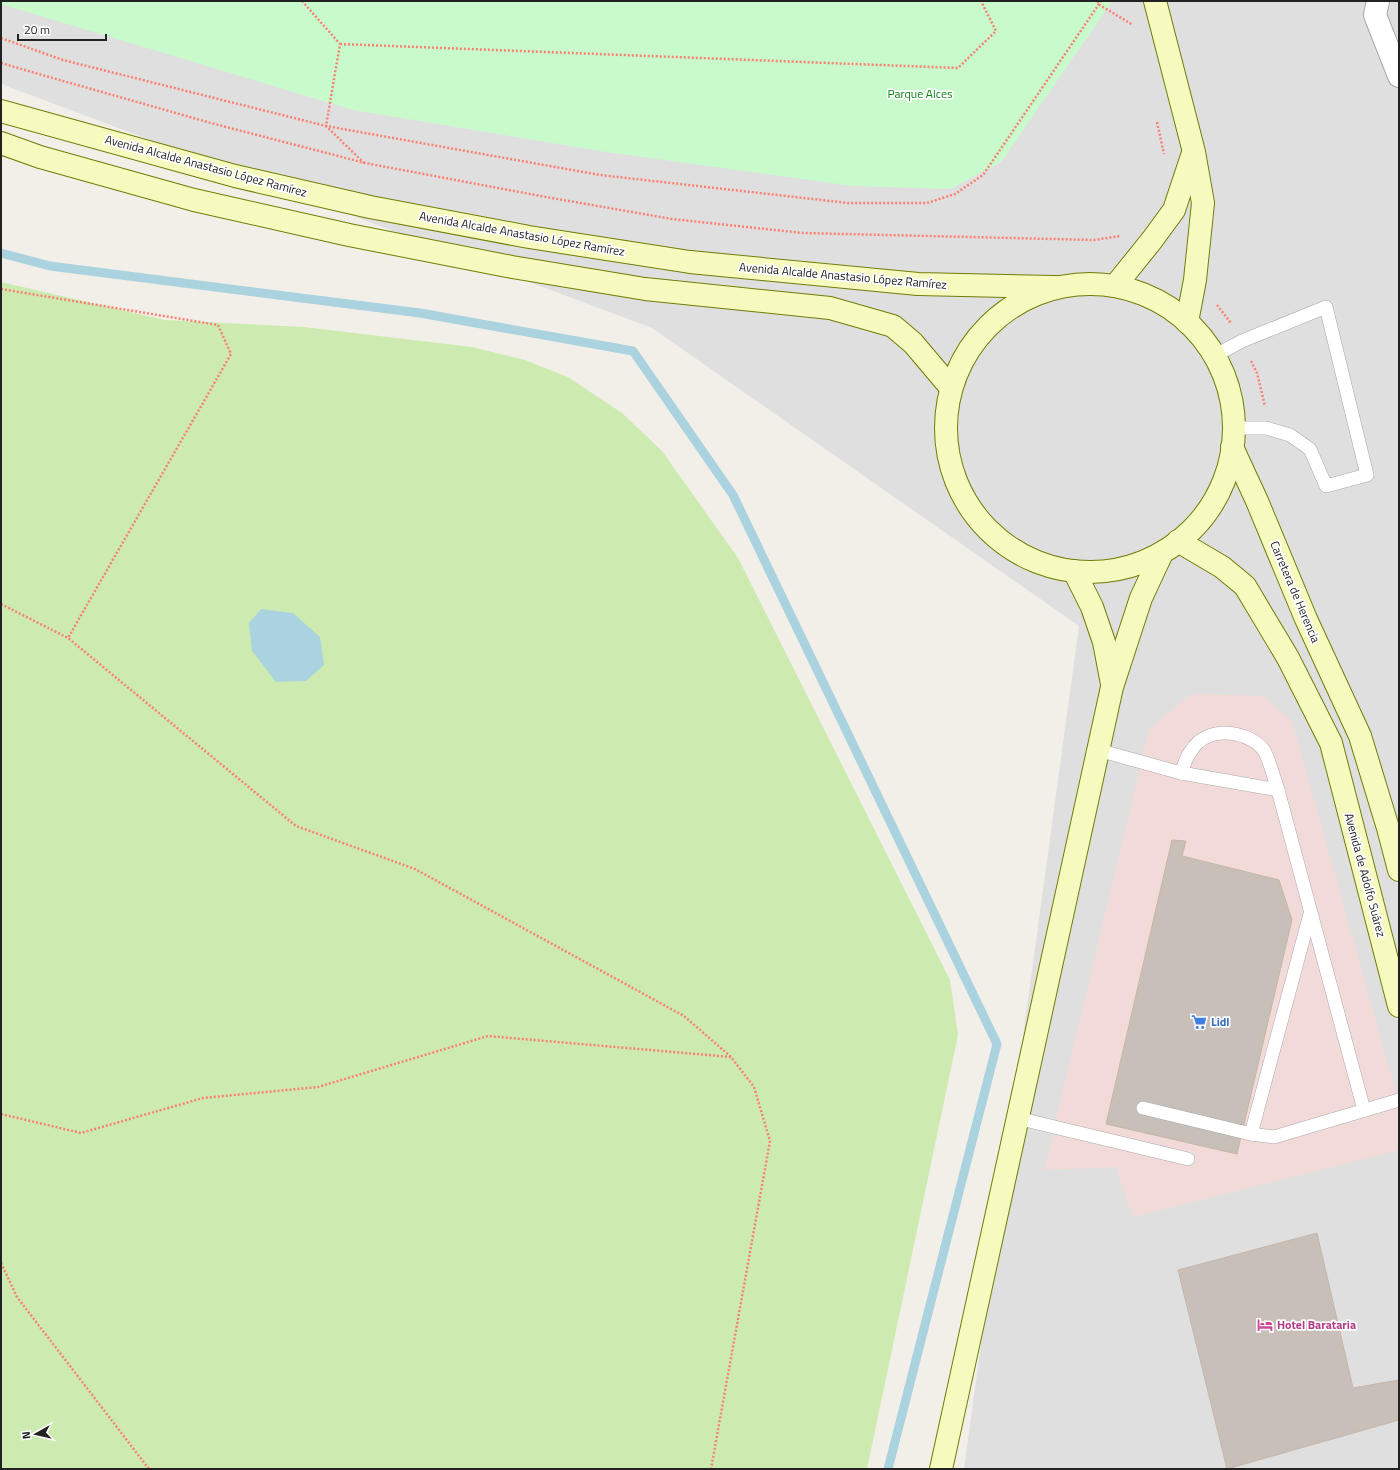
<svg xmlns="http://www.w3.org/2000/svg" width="1400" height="1470" font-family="'Titillium Web',sans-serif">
  <rect width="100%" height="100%" fill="#f2efe9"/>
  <path fill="#e0dfdf" d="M 1,1 L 1399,1 L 1399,1469 L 964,1469 L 1079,626 L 652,328 L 1,84 Z"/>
  <path fill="#f2dad9" d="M 1191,694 L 1263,696 L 1292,721 L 1399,1104 L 1399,1150 L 1133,1217 L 1116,1167 L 1044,1170 L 1149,730 Z"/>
  <path fill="#cdebb0" d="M 1,282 L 165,320 L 304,327 L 472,347 L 525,360 L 568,377 L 622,413 L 662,451 L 738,558 L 950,980 L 958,1035 L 867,1469 L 1,1469 Z"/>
  <path fill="#c8facc" d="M 1,1 L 1110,1 L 1111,3 L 1001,162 L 950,189 L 853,186 L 606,152 L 353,110 L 1,4 Z"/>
  <path fill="#aad3df" d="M 261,609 L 293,613 L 320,637 L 324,665 L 306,681 L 276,682 L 252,651 L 249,623 Z"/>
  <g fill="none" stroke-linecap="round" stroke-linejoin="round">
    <path stroke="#aad3df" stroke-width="9" d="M 1,253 L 50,266 L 420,313 L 633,351 L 733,495 L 997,1044 L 888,1469"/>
  </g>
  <g fill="#c7bfb8" stroke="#c4b6ab">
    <path d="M 1172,840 L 1186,841 L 1182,856 L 1279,880 L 1292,920 L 1237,1154 L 1106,1124 Z"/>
    <path d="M 1317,1233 L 1353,1388 L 1399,1380 L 1399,1420 L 1227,1469 L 1178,1270 Z"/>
  </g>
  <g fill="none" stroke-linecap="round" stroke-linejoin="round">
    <defs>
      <g id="lane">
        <path d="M 1214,356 L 1242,341 L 1326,307 L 1367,475 L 1326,486 L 1310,449 L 1290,435 L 1266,428 L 1233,428"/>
        <path d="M 1098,750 L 1181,773 L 1278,790"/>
        <path d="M 1181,773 C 1184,766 1186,757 1191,751 C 1206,726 1245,729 1263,749 C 1268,755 1275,781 1278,790 L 1364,1110"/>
        <path d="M 1143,1108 L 1251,1134 L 1274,1137 L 1399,1100"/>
        <path d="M 1017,1118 L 1188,1159"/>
        <path d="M 1251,1134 L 1310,914"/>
      </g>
      <path id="street" d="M 1378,1 L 1375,15 L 1399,76"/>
      <g id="secondary">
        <path d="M 1155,1 L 1194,152 L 1203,203 L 1195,280 L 1187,322"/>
        <path d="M 1,111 L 235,176 L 370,207 L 529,237 L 690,262 L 918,284 L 1055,287"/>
        <path d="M 1,143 L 40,157 L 194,200 L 349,235 L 512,267 L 645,289 L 830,308 L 893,326 L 913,343 L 951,388"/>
        <circle cx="1090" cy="428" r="144"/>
        <path d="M 1115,286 L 1152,240 L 1174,210 L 1193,153"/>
        <path d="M 1232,447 L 1257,501 L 1306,619 L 1360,736 L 1388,828 L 1399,870"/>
        <path d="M 1178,541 L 1222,567 L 1245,586 L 1288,658 L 1331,743 L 1399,1006"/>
        <path d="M 1074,571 L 1092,607 L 1104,642 L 1112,684"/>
        <path d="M 941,1469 L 1112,687 L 1141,598 L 1162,553"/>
      </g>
    </defs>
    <use href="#lane" stroke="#a9a9a9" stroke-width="14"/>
    <use href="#street" stroke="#a9a9a9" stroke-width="24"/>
    <use href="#secondary" stroke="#707d05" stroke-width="24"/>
    <g stroke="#fa8072" stroke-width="2.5" stroke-dasharray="2 2" stroke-linecap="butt">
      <path d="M 302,1 L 340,44 L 326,126 L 364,163"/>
      <path d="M 1098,1 L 1098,4 L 1133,25"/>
      <path d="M 1,38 L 63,60 L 326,126 L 600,175 L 848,203 L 927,203 L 955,194 L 983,175 L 1101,1"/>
      <path d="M 340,44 L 958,68 L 996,31 L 981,1"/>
      <path d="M 1,63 L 42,75 L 211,123 L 365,163 L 546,197 L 672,219 L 803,233 L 1094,240 L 1120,236"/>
      <path d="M 1157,122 L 1164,154"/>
      <path d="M 1,289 L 218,325 L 231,354 L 68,638"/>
      <path d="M 1217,305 L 1231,323"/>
      <path d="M 1251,361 L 1257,373 L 1265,406"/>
      <path d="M 1,604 L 68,638 L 296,826 L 415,869 L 684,1016 L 731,1057 L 754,1087 L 770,1141 L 711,1469"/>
      <path d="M 1,1114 L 81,1133 L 203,1098 L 318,1087 L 488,1036 L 731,1057"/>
      <path d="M 1,1263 L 17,1297 L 149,1469"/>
    </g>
    <use href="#lane" stroke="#fff" stroke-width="13"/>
    <use href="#street" stroke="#fff" stroke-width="22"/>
    <use href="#secondary" stroke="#f7fabf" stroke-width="22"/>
  </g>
  <defs>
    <symbol id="supermarket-bare" viewBox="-9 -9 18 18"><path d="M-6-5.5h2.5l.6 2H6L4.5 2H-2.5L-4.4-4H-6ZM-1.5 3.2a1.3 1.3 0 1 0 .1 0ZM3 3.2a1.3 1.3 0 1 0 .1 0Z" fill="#3f7fe0" stroke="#fff" stroke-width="2.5" paint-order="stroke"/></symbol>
    <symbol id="hotel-bare" viewBox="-9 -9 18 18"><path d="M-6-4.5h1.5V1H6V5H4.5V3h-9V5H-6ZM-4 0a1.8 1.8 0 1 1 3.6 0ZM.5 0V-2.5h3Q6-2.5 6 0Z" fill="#d1479c" stroke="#fff" stroke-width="2.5" paint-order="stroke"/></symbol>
  </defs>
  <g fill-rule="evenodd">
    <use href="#supermarket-bare" x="1188" y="1011" width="22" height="22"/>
    <use href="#hotel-bare" x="1254" y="1314" width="22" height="22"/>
  </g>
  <g text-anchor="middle" stroke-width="3.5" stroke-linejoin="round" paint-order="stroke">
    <g font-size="12" fill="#0c8416" stroke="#fff">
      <text x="920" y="98">Parque Alces</text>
    </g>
    <g font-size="12" fill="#222" stroke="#fff">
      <text transform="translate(206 166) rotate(15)" y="4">Avenida Alcalde Anastasio López Ramírez</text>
      <text transform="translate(522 234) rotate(10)" y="4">Avenida Alcalde Anastasio López Ramírez</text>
      <text transform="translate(843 276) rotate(5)" y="4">Avenida Alcalde Anastasio López Ramírez</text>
      <text transform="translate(1295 592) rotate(67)" y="4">Carretera de Herencia</text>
      <text transform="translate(1365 875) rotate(75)" y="4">Avenida de Adolfo Suárez</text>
    </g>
    <g font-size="12" font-weight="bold" fill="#366cbe" stroke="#fff" text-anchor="start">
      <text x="1211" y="1026">Lidl</text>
    </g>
    <g font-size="12" font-weight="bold" fill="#b23c85" stroke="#fff" text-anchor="start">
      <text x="1277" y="1329">Hotel Barataria</text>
    </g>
  </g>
  <rect width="1400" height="1470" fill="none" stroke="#222222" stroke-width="4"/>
  <g transform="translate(36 1434) rotate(262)" stroke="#ffffff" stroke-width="3" paint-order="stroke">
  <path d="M0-3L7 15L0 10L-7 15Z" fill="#222222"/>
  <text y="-6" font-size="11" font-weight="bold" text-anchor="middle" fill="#222222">N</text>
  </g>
  <path d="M18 34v6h88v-6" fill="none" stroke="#222222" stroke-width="2"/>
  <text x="24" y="34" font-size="12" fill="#222222" stroke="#ffffff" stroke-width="3" paint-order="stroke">20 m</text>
</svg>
